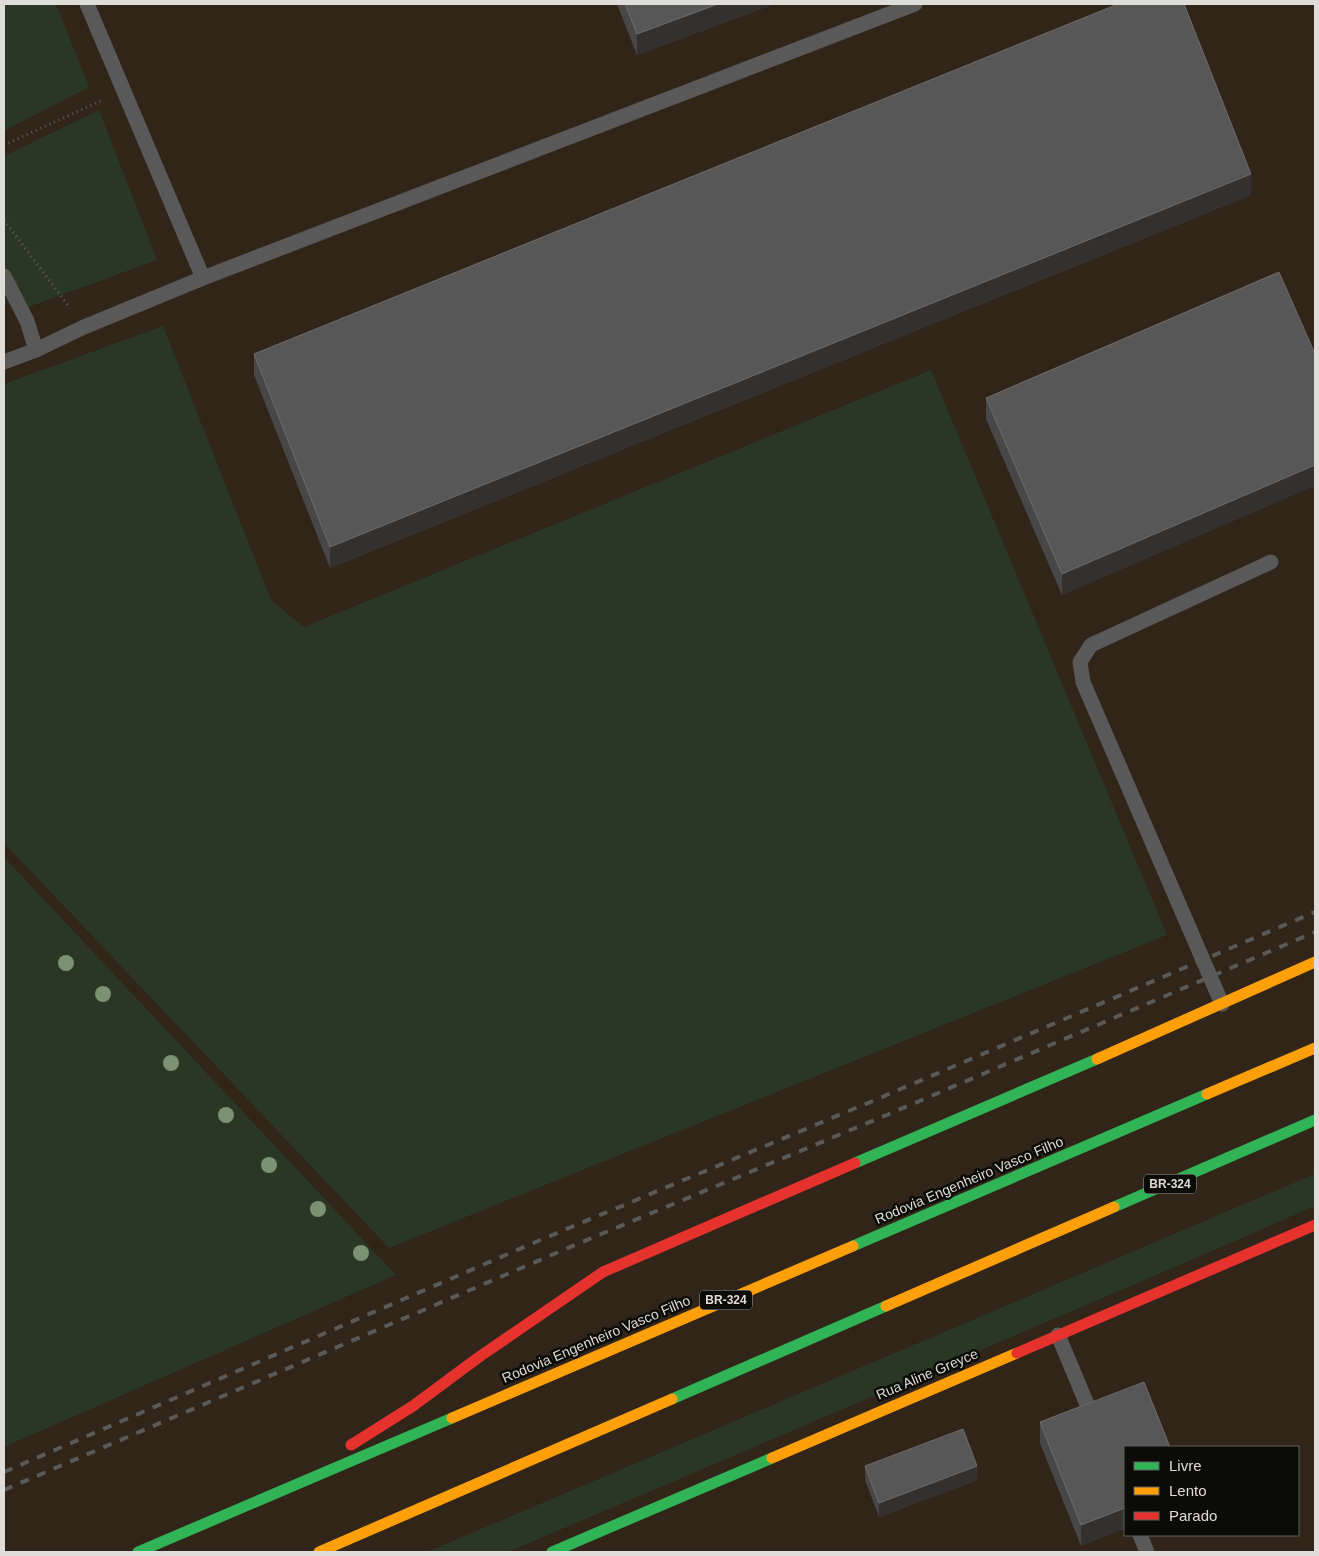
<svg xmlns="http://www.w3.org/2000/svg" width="1319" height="1556" font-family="Helvetica,sans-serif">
  <rect width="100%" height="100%" fill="#22201d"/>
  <path fill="#312419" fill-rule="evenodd" d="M 4,4 L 1315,4 L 1315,1552 L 4,1552 ZM 1125,1447 L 1298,1447 L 1298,1535 L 1125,1535 Z"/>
  <g fill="#2a3724">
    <path d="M 4,4 L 56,4 L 89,87 L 4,131 Z"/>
    <path d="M 99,110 L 157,260 L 23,309 L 4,271 L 4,156 Z"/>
    <path d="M 163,326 L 271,600 L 304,627 L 931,370 L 1167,935 L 389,1248 L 4,843 L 4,384 Z"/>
    <path d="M 4,857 L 396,1275 L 4,1447 Z"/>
    <path d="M 1315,1174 L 1315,1206 L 1173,1268 L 508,1552 L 427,1552 Z"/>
  </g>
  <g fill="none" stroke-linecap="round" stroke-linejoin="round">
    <g stroke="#5f5f5e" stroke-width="3" stroke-dasharray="1 4" stroke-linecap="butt">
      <path d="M 4,145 L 103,100"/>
      <path d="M 4,220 L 70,308"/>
    </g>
    <g stroke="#595959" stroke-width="15">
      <path d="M 87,4 L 203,278"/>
      <path d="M 4,276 L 27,321 L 36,350"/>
      <path d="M 4,362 L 36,350 L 84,327 L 203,278 L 915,4"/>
      <path d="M 1222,1004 L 1083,682 L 1080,662 L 1091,645 L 1271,562"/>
      <path d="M 1058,1335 L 1094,1421"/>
      <path d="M 1140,1535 L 1147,1552"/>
    </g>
    <g stroke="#30b455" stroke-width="11">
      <path d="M 855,1163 L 1097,1059"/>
      <path d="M 1114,1207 L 1315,1120"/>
      <path d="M 853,1246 L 1207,1094"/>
      <path d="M 672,1399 L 886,1306"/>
      <path d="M 138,1552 L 452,1418"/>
      <path d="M 552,1552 L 772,1458"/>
    </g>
    <g stroke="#ff9f0a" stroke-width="11">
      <path d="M 1097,1059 L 1315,962"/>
      <path d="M 1207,1094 L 1315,1048"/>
      <path d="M 886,1306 L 1114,1207"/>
      <path d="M 452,1418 L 853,1246"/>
      <path d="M 772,1458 L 1017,1353"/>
      <path d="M 319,1552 L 672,1399"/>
    </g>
    <g stroke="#e5322d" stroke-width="11">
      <path d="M 603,1272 L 855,1163"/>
      <path d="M 1017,1353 L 1315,1225"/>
      <path d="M 351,1445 L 413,1406 L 479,1357 L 603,1272"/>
    </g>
    <g stroke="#595a58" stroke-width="4" stroke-dasharray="9 9" stroke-linecap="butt">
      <path d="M 4,1472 L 538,1241 L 875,1100 L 1315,912"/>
      <path d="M 4,1490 L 575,1245 L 889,1114 L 1315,932"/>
    </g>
  </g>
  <g fill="#7c9272">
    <circle cx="66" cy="963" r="8"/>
    <circle cx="103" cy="994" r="8"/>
    <circle cx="171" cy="1063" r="8"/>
    <circle cx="226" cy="1115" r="8"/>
    <circle cx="269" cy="1165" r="8"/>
    <circle cx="318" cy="1209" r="8"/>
    <circle cx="361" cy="1253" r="8"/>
  </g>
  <g fill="#484747">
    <path d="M 617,4 L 774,4 L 637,55 Z"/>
    <path d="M 1251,195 L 330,568 L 254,375 L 254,354 Z"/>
    <path d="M 1279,272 L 1062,595 L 986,419 L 986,398 Z"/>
    <path d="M 1040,1422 L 1170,1447 L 1081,1546 L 1040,1443 Z"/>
    <path d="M 865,1466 L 977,1480 L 879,1517 L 865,1480 Z"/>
  </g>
  <g fill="#323130">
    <path d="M 718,4 L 774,4 L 637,55 L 637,34 Z"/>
    <path d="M 1251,174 L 1251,195 L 330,568 L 330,547 Z"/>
    <path d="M 1315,465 L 1315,486 L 1062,595 L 1062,574 Z"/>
    <path d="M 977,1466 L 977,1480 L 879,1517 L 879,1503 Z"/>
    <path d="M 1125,1508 L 1125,1529 L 1081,1546 L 1081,1525 Z"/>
  </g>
  <g fill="#585757" stroke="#6d6c6b">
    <path d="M 625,4 L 718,4 L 637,34 Z"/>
    <path d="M 1118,4 L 1184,4 L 1251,174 L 330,547 L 254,354 Z"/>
    <path d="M 1279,272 L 1315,354 L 1315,465 L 1062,574 L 986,398 Z"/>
    <path d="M 1144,1382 L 1170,1447 L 1125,1447 L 1125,1508 L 1081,1525 L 1040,1422 Z"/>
    <path d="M 963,1429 L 977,1466 L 879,1503 L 865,1466 Z"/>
  </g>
  <g text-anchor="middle" stroke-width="5" stroke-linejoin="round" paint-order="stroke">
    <g fill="#0b0b08" stroke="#9f9e9b" stroke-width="1">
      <rect x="1144" y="1174.5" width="52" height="19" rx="4"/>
      <rect x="700" y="1290.5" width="52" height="19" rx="4"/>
    </g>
    <g font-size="12" font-weight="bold" fill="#deddda">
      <text x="1170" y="1188">BR-324</text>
      <text x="726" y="1304">BR-324</text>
    </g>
    <g font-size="14" fill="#deddda" stroke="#0b0b08">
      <text transform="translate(969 1180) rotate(-23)" y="5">Rodovia Engenheiro Vasco Filho</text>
      <text transform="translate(596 1339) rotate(-23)" y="5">Rodovia Engenheiro Vasco Filho</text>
      <text transform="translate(927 1374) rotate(-23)" y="5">Rua Aline Greyce</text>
    </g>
  </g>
  <rect width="1319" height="1556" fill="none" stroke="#deddda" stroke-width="10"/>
  <rect x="1124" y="1446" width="175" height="90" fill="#0b0b08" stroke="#5f5f5c"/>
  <rect x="1134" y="1462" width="25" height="8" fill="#30b455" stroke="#5f5f5c"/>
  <text x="1169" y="1471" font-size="15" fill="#deddda">Livre</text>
  <rect x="1134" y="1487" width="25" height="8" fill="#ff9f0a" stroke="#5f5f5c"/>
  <text x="1169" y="1496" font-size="15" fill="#deddda">Lento</text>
  <rect x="1134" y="1512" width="25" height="8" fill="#e5322d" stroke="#5f5f5c"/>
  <text x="1169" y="1521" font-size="15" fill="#deddda">Parado</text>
</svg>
